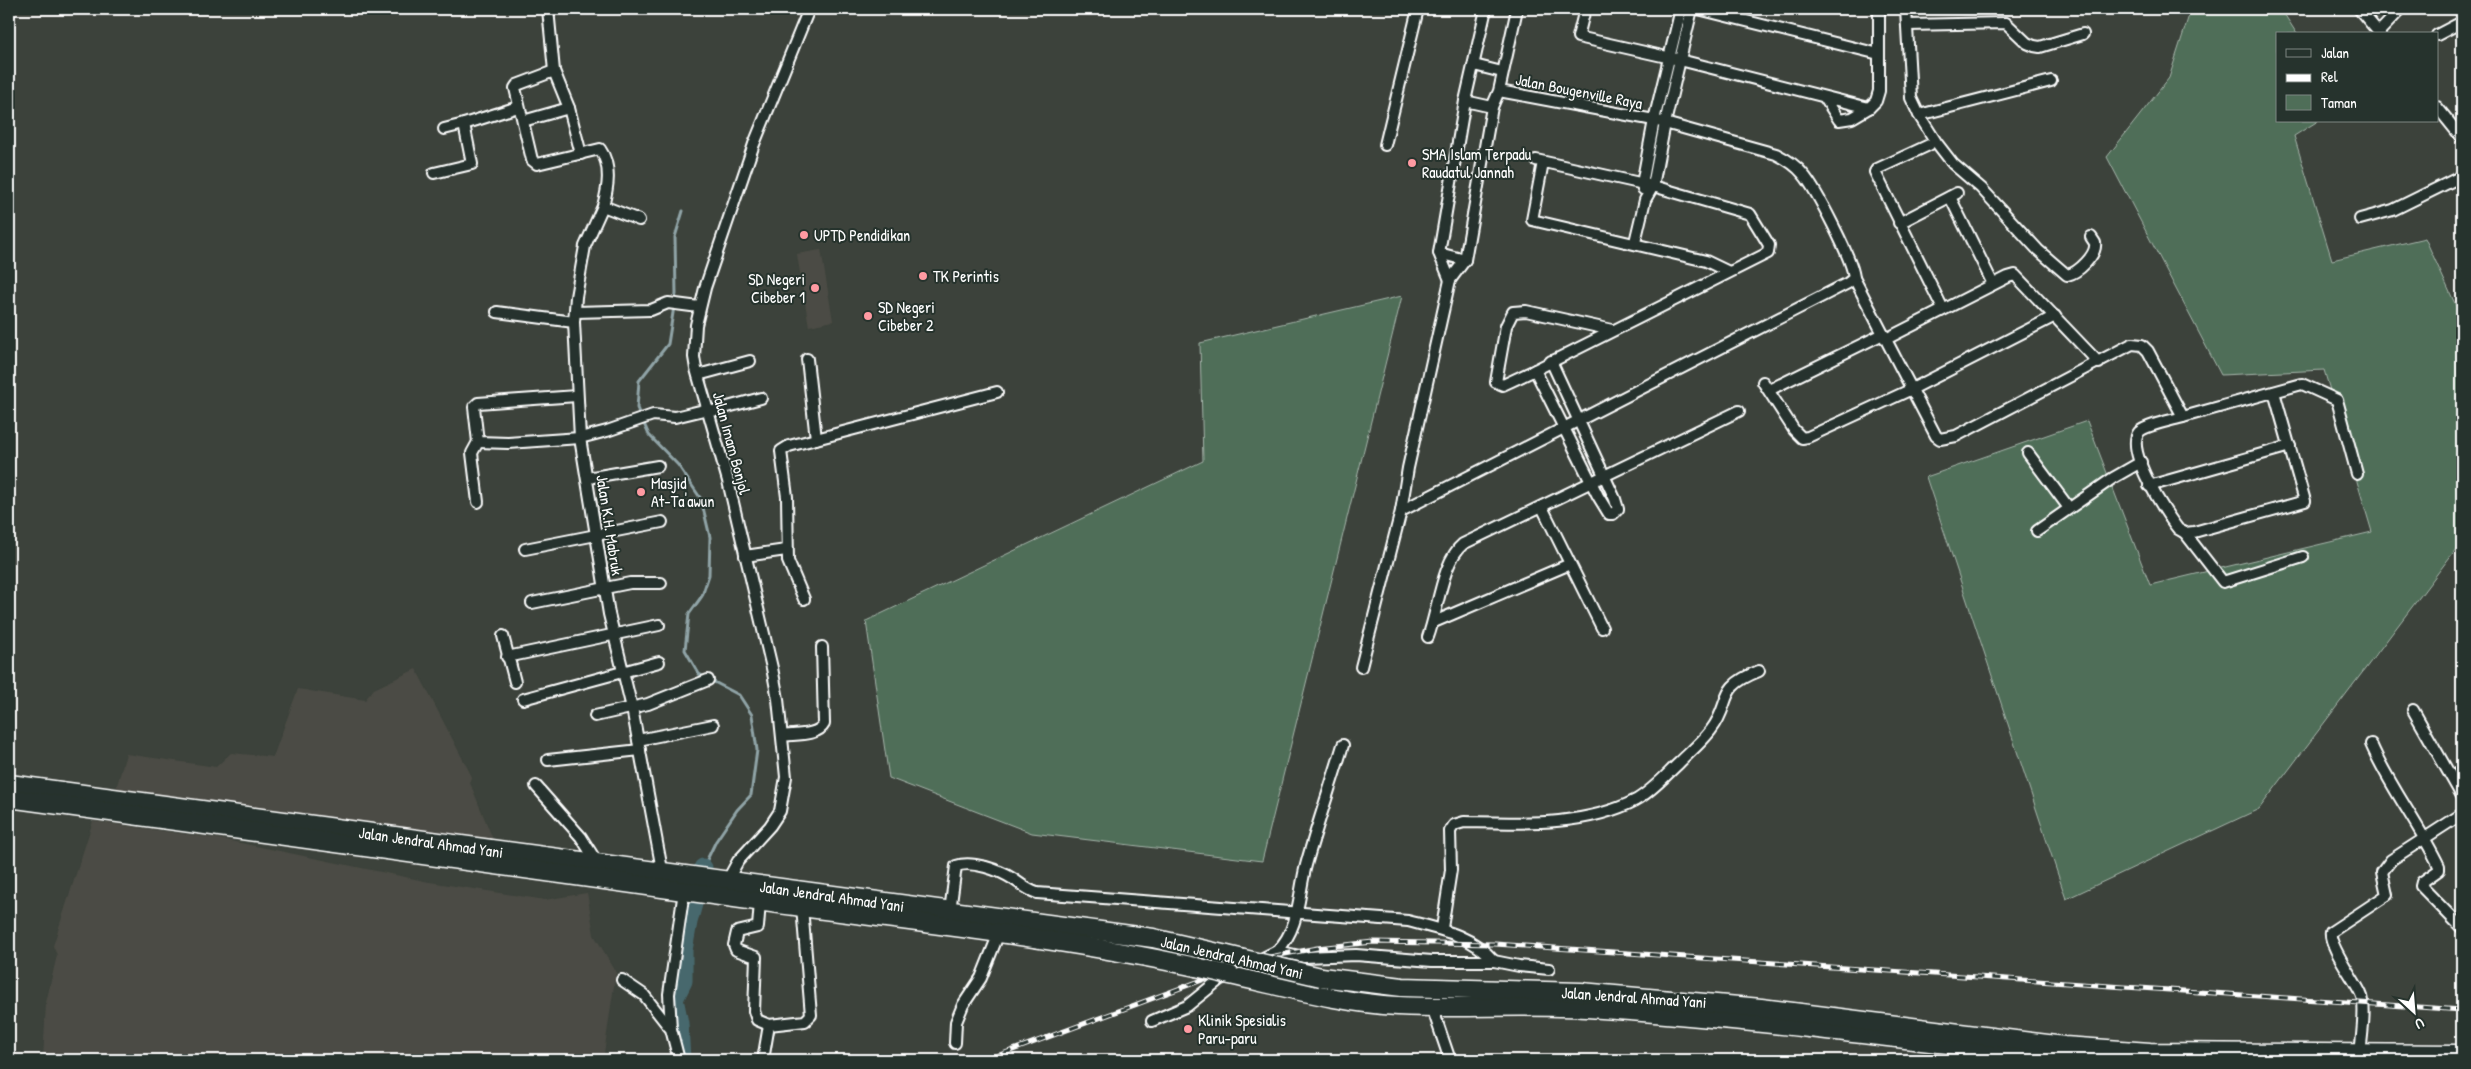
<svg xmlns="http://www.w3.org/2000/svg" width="2471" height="1069" font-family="'Patrick Hand',sans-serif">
  <rect width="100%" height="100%" fill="#3c423b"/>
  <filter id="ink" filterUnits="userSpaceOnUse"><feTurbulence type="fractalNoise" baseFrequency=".02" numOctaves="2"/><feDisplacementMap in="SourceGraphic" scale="10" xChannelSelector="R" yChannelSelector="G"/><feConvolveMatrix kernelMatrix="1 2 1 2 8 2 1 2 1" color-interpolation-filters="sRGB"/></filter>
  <g filter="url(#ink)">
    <g fill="#4c4c45">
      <path d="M 821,250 L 833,321 L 809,326 L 797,254 Z"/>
      <path d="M 416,669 L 472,777 L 470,783 L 494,842 L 114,796 L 126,754 L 216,767 L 231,753 L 273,757 L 298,689 L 365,700 L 374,689 Z"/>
      <path d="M 93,821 L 221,839 L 429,882 L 545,900 L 587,893 L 594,935 L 616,972 L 603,1060 L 43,1060 L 46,1003 L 57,955 L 53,946 Z"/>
    </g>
    <g fill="#4f6e58" stroke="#a7b6ac">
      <path d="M 2191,9 L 2281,9 L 2297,34 L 2277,34 L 2277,121 L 2318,121 L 2294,136 L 2332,260 L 2425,238 L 2462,319 L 2462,541 L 2259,809 L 2066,899 L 1926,477 L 2087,421 L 2150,585 L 2372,532 L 2324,370 L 2221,375 L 2107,157 L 2169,78 Z"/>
      <path d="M 1402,296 L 1262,861 L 1032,833 L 889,778 L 866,621 L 1203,461 L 1200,343 Z"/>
    </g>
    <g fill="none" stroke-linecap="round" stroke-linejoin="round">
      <path stroke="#90a4a7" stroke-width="3" d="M 683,211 L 675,237 L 676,294 L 668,344 L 639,381 L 637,408 L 649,435 L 678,465 L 701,499 L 710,537 L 709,575 L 702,596 L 689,614 L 685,650 L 699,674 L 739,695 L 752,715 L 757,750 L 751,795 L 737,810 L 716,841 L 703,868"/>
      <path stroke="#46686d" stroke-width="19" d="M 681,1060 L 679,1023 L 674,999 L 683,981 L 683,950 L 688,922 L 703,868"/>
      <defs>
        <g id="minor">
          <path d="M 548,9 L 554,71 L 569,108 L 581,154"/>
          <path d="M 1585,9 L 1578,37 L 1680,60 L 1869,108 L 1876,101 L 1879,91 L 1879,9"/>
          <path d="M 1698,9 L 1879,54"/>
          <path d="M 1906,9 L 1911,98 L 1919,115 L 1936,142 L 1953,164 L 1981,188 L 2038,250 L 2067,275 C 2078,273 2097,255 2095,243 L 2091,237"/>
          <path d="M 2359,9 L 2380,34"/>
          <path d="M 1907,25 L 2006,23 L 2027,43 L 2034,46 L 2040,47 L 2083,34"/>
          <path d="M 2379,32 L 2401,9"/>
          <path d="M 2437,35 L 2462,22"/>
          <path d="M 1474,65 L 1502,72"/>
          <path d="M 554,71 L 517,85 L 515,88 L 532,160 L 537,164 L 600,149 C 612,166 608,188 603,206"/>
          <path d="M 1499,91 L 1654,120 L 1776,154 C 1786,159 1796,165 1803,174 C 1816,189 1853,260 1854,278 L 1848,283 L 1401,511 L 1408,468 L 1450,280 L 1465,260 L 1492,107 L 1499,91 L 1517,9"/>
          <path d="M 1825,98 L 1839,120 L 1852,118 L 1869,108"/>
          <path d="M 1465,101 L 1492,107"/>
          <path d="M 2437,107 L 2462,138"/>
          <path d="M 1919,115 L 2051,81"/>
          <path d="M 523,121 L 569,108"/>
          <path d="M 444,129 L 464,124"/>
          <path d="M 1385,145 L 1418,9"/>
          <path d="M 1929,145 L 1877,169 L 1875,172 L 1943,309"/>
          <path d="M 1536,160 L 1653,186 L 1750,214 L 1769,245 L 1768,253 L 1535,370 L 1503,385 L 1496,382 L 1506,326 L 1513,312 L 1526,311 L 1612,330"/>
          <path d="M 1543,162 L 1532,220 L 1706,261 L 1729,272"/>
          <path d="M 434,173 L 472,164 L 464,124 L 518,107"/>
          <path d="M 1643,189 L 1642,184 L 1654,120 L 1681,9"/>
          <path d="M 1950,197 L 1993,284"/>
          <path d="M 2360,219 L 2393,210 L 2462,176"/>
          <path d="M 639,220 L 603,206 L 585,246 L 576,297 L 574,322 L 580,438 L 609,614 L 632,708 L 663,875"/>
          <path d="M 1899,223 L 1957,193"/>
          <path d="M 1635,242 L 1645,200 L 1653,186 L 1665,123 L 1692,9"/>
          <path d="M 1439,253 L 1465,260"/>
          <path d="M 1854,278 L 1936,436 L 1940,439 L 1956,436 L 2132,344 L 2142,345 L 2148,351 L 2183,417 L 2302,384 L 2337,400 L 2357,474"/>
          <path d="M 1450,280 L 1439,253 L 1465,101 L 1486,9"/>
          <path d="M 497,312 L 574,322"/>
          <path d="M 575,312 L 651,310 L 668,303 L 699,307"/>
          <path d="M 1886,339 L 2008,277 L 2015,275 L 2099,363"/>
          <path d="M 807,359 L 816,439"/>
          <path d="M 1535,370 L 1598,496 L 1609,514 L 1613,514 L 1618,509 L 1615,499 L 1551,361"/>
          <path d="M 698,375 L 750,361"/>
          <path d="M 1763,382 L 1794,430 L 1802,438 L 1808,437 L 1912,389 L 2055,316"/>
          <path d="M 1769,390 L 1883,334"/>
          <path d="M 577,396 L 478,403 L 474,407 L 478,442 L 508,443 L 580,438 L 607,431 L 653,415 L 675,417 L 708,409"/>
          <path d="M 709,412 L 761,398"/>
          <path d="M 2183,417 C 2173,420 2146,425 2139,432 C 2124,450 2166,514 2178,529 L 2185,533 L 2194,532 L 2305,501 L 2274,392"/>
          <path d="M 2028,453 L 2069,508"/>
          <path d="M 587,478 L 658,466"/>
          <path d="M 2149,486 L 2290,446"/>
          <path d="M 478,502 L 472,453 L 478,442"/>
          <path d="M 1542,507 L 1602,628"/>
          <path d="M 2037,531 L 2113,478 L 2141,462"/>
          <path d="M 2185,533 L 2223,582 L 2303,557"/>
          <path d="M 525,549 L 662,522"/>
          <path d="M 745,556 L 786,550"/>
          <path d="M 804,599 L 788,561 L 787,497 L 781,451 L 789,446 L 997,392"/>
          <path d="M 532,603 L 630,583 L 661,583"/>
          <path d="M 1434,622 L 1570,564"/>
          <path d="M 503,636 L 515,682"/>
          <path d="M 1428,637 C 1438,611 1442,561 1463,544 L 1739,411"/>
          <path d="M 507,657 L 659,625"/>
          <path d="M 1361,667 L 1401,511"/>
          <path d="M 523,699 L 659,662"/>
          <path d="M 2413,710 L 2462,796"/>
          <path d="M 595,716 L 648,704 L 708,680"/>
          <path d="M 782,736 C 795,734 818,736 824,724 L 822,647"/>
          <path d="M 638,740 L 713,725"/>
          <path d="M 2371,744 C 2389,786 2419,824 2439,866 L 2439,870 L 2422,882 L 2421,886 L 2462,928"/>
          <path d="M 548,760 L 640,750"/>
          <path d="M 536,786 L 581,837 L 598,864"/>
          <path d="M 726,883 L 738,861 L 770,826 L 780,811 L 786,777 L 778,699 L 772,668 L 728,481 L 696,369 L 694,357 L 696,325 L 705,288 L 754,144 L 809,9"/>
          <path d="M 760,902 L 758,927 L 737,932 L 734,945 L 736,950 L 756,957 L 754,1011 L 757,1020 L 769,1025"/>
          <path d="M 950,911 L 956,866 C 972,860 999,870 1013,879 C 1021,884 1027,890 1037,893 L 1408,921 C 1439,929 1472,935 1494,961"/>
          <path d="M 1442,928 L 1451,870 L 1450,831 L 1454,825 L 1464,822 C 1520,823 1584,827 1636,800 C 1652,791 1666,775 1679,763 C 1690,752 1702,742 1711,730 C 1733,702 1715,688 1759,671"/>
          <path d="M 1277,951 L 1304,957 L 1356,955 L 1432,961 L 1494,961 L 1519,966 L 1549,969"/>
          <path d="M 622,980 L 644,995 L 669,1027"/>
          <path d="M 1432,1007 L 1450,1060"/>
          <path d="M 1152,1021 L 1187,1006 L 1219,980 L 1277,951 C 1300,928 1298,895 1306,865 C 1317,825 1331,785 1343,745"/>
          <path d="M 955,1043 L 956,1022 L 963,1005 L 981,978 L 999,933"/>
          <path d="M 2360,1055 C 2361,1040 2367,1006 2361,994 C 2355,980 2328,945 2331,932 L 2387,895 L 2382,872 L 2391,860 L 2462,814"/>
          <path d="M 679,1060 L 671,1029 L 669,994 L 684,891"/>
          <path d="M 763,1060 L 769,1025 L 805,1021 L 811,1015 L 802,907"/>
        </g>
        <g id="trunk">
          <path d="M 9,784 L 1153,938 L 1227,955"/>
          <path d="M 9,798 C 255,833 502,866 749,900 C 898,921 1048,935 1196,967"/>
          <path d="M 1230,975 C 1285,987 1341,1003 1398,1006 C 1461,1009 1525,1004 1587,1008 C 1752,1019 1915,1040 2079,1060"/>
          <path d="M 1321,977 L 1402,987 L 1581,992 L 1761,1008 L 2064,1046 L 2150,1052 L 2462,1054"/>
        </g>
      </defs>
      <use href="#minor" stroke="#fff" stroke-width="14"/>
      <use href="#trunk" stroke="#fff" stroke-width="21"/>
      <use href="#minor" stroke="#26332d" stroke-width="10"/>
      <use href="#trunk" stroke="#26332d" stroke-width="18"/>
      <defs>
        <path id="rail" d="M 986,1060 L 1259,959 L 1317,948 L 1373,942 L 1495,944 L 2462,1010"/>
      </defs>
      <use href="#rail" stroke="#fff" stroke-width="5"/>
      <use href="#rail" stroke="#26332d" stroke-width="3" stroke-dasharray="9" stroke-linecap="butt"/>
      <defs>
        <g id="trunk-bridge">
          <path d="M 1227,955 L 1321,977"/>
          <path d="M 1196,967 L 1230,975"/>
        </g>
      </defs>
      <use href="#trunk-bridge" stroke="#fff" stroke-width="21" stroke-linecap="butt"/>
      <use href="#trunk-bridge" stroke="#26332d" stroke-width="18"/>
    </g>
  </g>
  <g fill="#ff9aa2" stroke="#26332d" stroke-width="2">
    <circle cx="1412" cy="163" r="5"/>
    <circle cx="804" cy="235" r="5"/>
    <circle cx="923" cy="276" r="5"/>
    <circle cx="815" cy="288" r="5"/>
    <circle cx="868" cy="316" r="5"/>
    <circle cx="641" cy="492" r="5"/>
    <circle cx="1188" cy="1029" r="5"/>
  </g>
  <g text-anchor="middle" stroke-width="4" stroke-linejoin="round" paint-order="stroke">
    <g font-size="16" fill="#fff" stroke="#26332d">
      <text transform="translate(1579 91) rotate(11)" y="6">Jalan Bougenville Raya</text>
      <text transform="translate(732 443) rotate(75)" y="6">Jalan Imam Bonjol</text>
      <text transform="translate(610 525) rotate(81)" y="6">Jalan K.H. Mabruk</text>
      <text transform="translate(431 842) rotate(8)" y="6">Jalan Jendral Ahmad Yani</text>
      <text transform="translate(832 896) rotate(8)" y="6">Jalan Jendral Ahmad Yani</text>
      <text transform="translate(1232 957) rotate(13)" y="6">Jalan Jendral Ahmad Yani</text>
      <text transform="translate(1634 997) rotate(4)" y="6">Jalan Jendral Ahmad Yani</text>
    </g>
    <g font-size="16" fill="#fff" stroke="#26332d" text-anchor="start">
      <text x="1422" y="160">SMA Islam Terpadu<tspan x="1422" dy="18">Raudatul Jannah</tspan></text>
      <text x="814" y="241">UPTD Pendidikan</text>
      <text x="933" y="282">TK Perintis</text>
      <text x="805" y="285" text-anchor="end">SD Negeri<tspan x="805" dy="18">Cibeber 1</tspan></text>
      <text x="878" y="313">SD Negeri<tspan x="878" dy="18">Cibeber 2</tspan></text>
      <text x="651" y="489">Masjid<tspan x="651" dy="18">At-Ta'awun</tspan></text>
      <text x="1198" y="1026">Klinik Spesialis<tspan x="1198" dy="18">Paru-paru</tspan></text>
    </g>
  </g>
  <rect width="2471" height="1069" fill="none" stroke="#26332d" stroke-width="30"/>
  <rect x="15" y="15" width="2441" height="1039" fill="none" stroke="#fff" stroke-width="2" filter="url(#ink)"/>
  <rect x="2276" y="32" width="162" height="90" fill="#26332d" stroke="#7d8581"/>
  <rect x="2286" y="49" width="25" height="8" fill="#26332d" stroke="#7d8581"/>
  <text x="2321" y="58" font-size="15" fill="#ffffff">Jalan</text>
  <rect x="2286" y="74" width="25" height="8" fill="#ffffff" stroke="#7d8581"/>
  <text x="2321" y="82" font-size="15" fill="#ffffff">Rel</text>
  <rect x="2286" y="95" width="25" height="15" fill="#4f6e58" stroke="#7d8581"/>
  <text x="2321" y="108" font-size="15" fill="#ffffff">Taman</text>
  <g transform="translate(2414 1012) rotate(154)" stroke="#26332d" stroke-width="4" paint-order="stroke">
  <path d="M0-4L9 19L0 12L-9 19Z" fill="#ffffff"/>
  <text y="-8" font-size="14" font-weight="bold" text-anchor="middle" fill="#ffffff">U</text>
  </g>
</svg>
